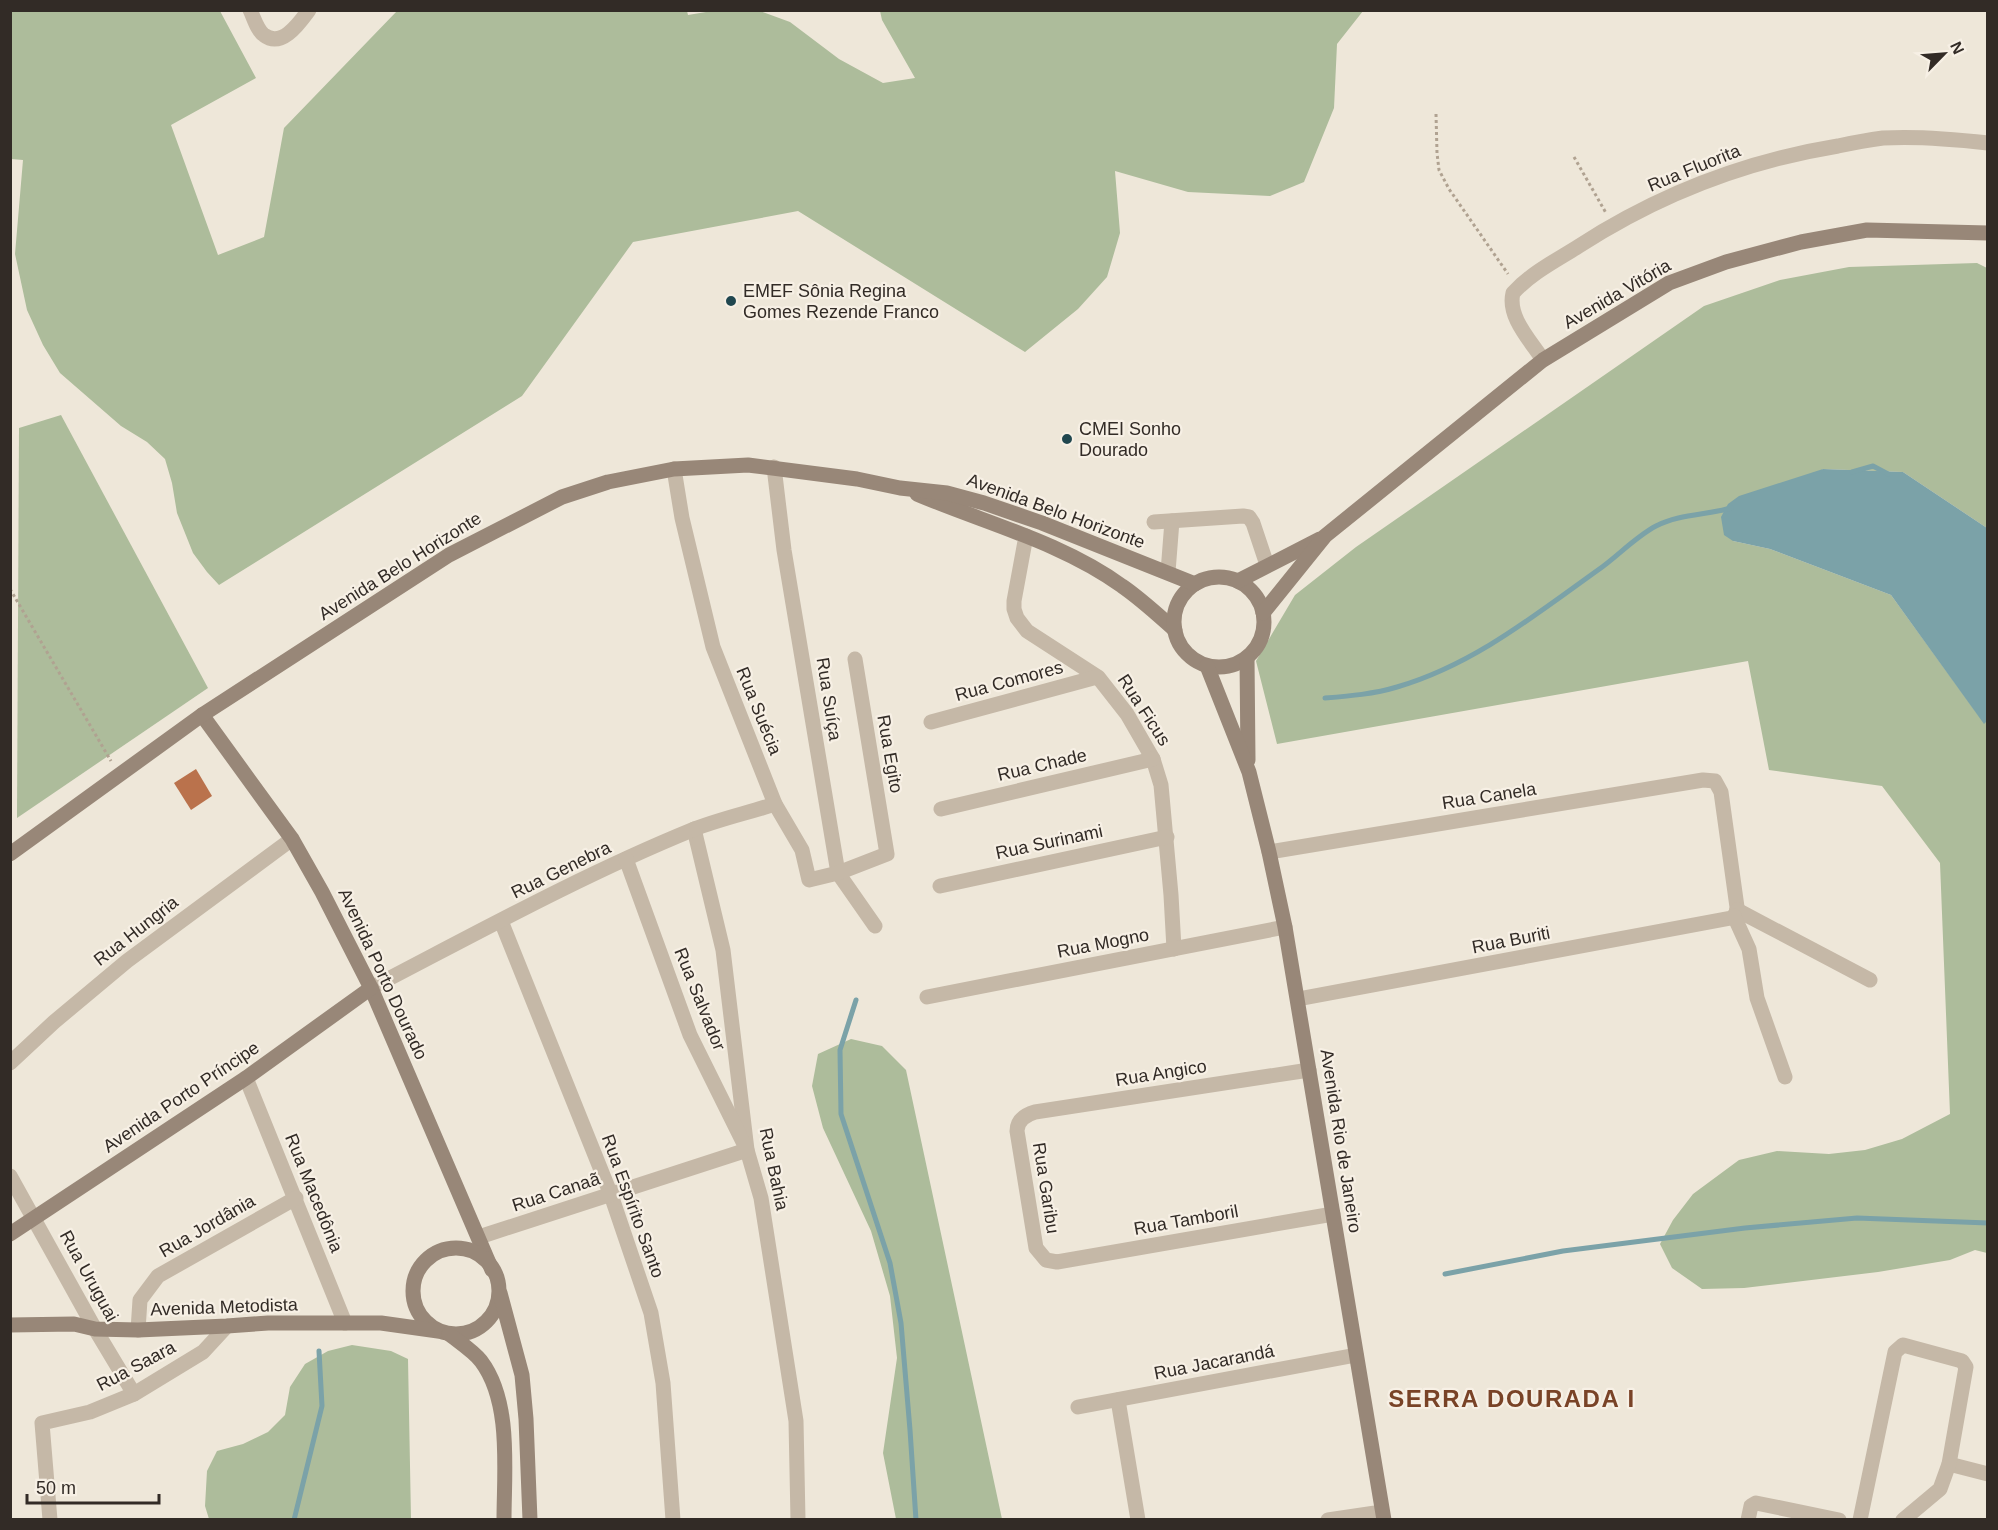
<svg xmlns="http://www.w3.org/2000/svg" width="1998" height="1530" font-family="Arial,sans-serif">
  <rect width="100%" height="100%" fill="#eee7d9"/>
  <g fill="#adbc9b">
    <path d="M 687,11 L 688,15 L 712,11 L 760,11 L 790,22 L 839,59 L 883,83 L 915,78 L 882,20 L 880,11 L 1363,11 L 1337,44 L 1334,108 L 1304,182 L 1270,196 L 1188,192 L 1115,171 L 1120,233 L 1107,277 L 1078,309 L 1025,352 L 798,211 L 633,242 L 522,396 L 219,585 L 207,572 L 193,553 L 177,513 L 172,483 L 165,459 L 147,442 L 121,426 L 60,373 L 43,345 L 27,310 L 15,254 L 23,160 L 11,159 L 11,11 L 220,11 L 256,78 L 171,125 L 218,255 L 264,237 L 284,128 L 397,11 Z"/>
    <path d="M 1977,263 L 1987,268 L 1987,528 L 1903,472 L 1823,469 L 1733,541 L 1770,549 L 1891,595 L 1984,723 L 1987,720 L 1987,1253 L 1975,1250 L 1950,1260 L 1878,1272 L 1744,1288 L 1702,1289 L 1672,1268 L 1660,1244 L 1673,1220 L 1693,1194 L 1739,1160 L 1777,1151 L 1829,1154 L 1865,1150 L 1902,1139 L 1950,1114 L 1940,863 L 1882,786 L 1769,770 L 1748,661 L 1277,744 L 1256,661 L 1295,595 L 1356,547 L 1704,306 L 1780,280 L 1849,267 Z"/>
    <path d="M 61,415 L 208,688 L 17,818 L 19,428 Z"/>
    <path d="M 851,1039 L 882,1046 L 906,1070 L 1002,1519 L 896,1519 L 883,1453 L 897,1358 L 890,1296 L 871,1231 L 823,1128 L 812,1086 L 818,1054 Z"/>
    <path d="M 352,1345 L 391,1351 L 408,1359 L 411,1519 L 209,1519 L 205,1506 L 207,1471 L 217,1451 L 243,1444 L 268,1432 L 285,1415 L 290,1387 L 305,1364 L 328,1351 Z"/>
  </g>
  <path fill="#7ba2a8" d="M 1823,469 L 1903,472 L 1987,528 L 1988,720 L 1984,724 L 1891,595 L 1770,549 L 1733,541 L 1724,535 L 1721,517 L 1728,504 L 1739,496 Z"/>
  <g fill="none" stroke-linecap="round" stroke-linejoin="round">
    <g stroke="#7ba2a8" stroke-width="5">
      <path d="M 1852,472 L 1873,466 L 1888,474"/>
      <path d="M 1325,698 C 1350,696 1374,694 1397,687 C 1473,665 1535,615 1598,570 C 1617,557 1635,537 1656,526 C 1679,514 1707,515 1731,508"/>
      <path d="M 856,1000 L 840,1050 L 841,1114 L 890,1263 L 901,1323 L 910,1430 L 916,1520"/>
      <path d="M 1445,1274 L 1563,1251 L 1745,1228 L 1857,1218 L 1988,1223"/>
      <path d="M 294,1520 L 322,1406 L 319,1351"/>
    </g>
  </g>
  <path fill="#ba724c" d="M 196,769 L 212,796 L 191,810 L 174,783 Z"/>
  <g fill="none" stroke-linecap="round" stroke-linejoin="round">
    <g stroke="#b0a291" stroke-width="3" stroke-dasharray="3 3" stroke-linecap="butt">
      <path d="M 1436,114 L 1437,153 L 1439,170 L 1449,189 L 1508,274"/>
      <path d="M 1574,157 L 1606,213"/>
      <path d="M 10,589 L 111,761"/>
    </g>
    <g stroke="#c5b8a7" stroke-width="15">
      <path d="M 250,10 C 254,18 257,30 264,35 C 282,49 300,22 309,10"/>
      <path d="M 1543,360 C 1531,341 1507,317 1513,293 C 1531,273 1557,260 1579,246 C 1658,195 1746,161 1838,146 C 1852,143 1868,140 1883,138 C 1918,136 1953,139 1988,143"/>
      <path d="M 774,467 L 784,550 L 838,873 L 875,926"/>
      <path d="M 674,469 L 682,518 L 713,647 L 775,804 L 802,850 L 809,880 L 838,873 L 887,854 L 855,659"/>
      <path d="M 1154,522 L 1243,516 L 1249,517 L 1253,523 L 1267,565"/>
      <path d="M 1026,536 L 1014,601 L 1014,609 L 1017,618 L 1027,631 L 1098,677 L 1127,714 L 1153,759 L 1161,785 L 1171,895 L 1174,949"/>
      <path d="M 1168,572 L 1172,521"/>
      <path d="M 931,722 L 1097,677"/>
      <path d="M 941,809 L 1153,759"/>
      <path d="M 694,829 L 723,950 L 747,1150 L 761,1198 L 796,1421 L 798,1520"/>
      <path d="M 1269,852 L 1703,780 L 1715,781 L 1721,792 L 1737,907 L 1736,914 L 1731,918 L 1298,999"/>
      <path d="M 940,886 L 1167,837"/>
      <path d="M 1737,910 L 1870,980"/>
      <path d="M 1734,916 L 1749,949 L 1757,998 L 1785,1077"/>
      <path d="M 501,921 L 611,1195 L 651,1313 L 663,1383 L 673,1520"/>
      <path d="M 371,988 C 477,933 582,875 692,830 C 719,819 748,813 775,804"/>
      <path d="M 927,997 L 1285,927"/>
      <path d="M 10,1063 L 54,1022 L 127,961 L 292,839"/>
      <path d="M 1309,1070 L 1035,1112 C 1025,1115 1017,1120 1017,1131 L 1036,1248 L 1046,1260 L 1057,1262 L 1333,1214"/>
      <path d="M 246,1078 L 345,1323"/>
      <path d="M 10,1176 L 95,1329 L 134,1394"/>
      <path d="M 479,1237 L 747,1150 L 690,1035 L 626,859"/>
      <path d="M 138,1330 L 140,1300 L 158,1276 L 296,1198"/>
      <path d="M 1118,1400 L 1138,1520"/>
      <path d="M 1078,1407 L 1356,1355"/>
      <path d="M 1949,1464 L 1988,1474"/>
      <path d="M 50,1520 L 42,1423 L 90,1412 L 134,1394 L 203,1352 L 227,1326"/>
      <path d="M 1328,1520 L 1382,1512"/>
      <path d="M 1748,1520 L 1751,1506 L 1756,1503 L 1839,1520"/>
      <path d="M 1860,1520 L 1895,1352 L 1903,1345 L 1962,1361 L 1966,1367 L 1949,1464 L 1940,1489 L 1903,1520"/>
    </g>
    <g stroke="#988778" stroke-width="15">
      <path d="M 917,494 C 985,523 1061,542 1122,586 C 1141,599 1158,615 1175,630"/>
      <circle cx="1219" cy="622" r="45"/>
      <path d="M 1238,581 L 1320,539"/>
      <path d="M 1263,613 L 1325,536 L 1543,360 L 1669,283 L 1726,262 L 1801,242 L 1867,230 L 1988,233"/>
      <path d="M 1247,658 L 1248,760"/>
      <path d="M 1207,666 L 1249,772 L 1269,852 L 1285,927 L 1384,1520"/>
      <path d="M 202,715 L 292,839 L 322,892 L 371,988 L 492,1270"/>
      <path d="M 10,854 L 202,715 L 449,555 L 562,497 L 608,482 L 674,469 L 748,465 L 857,479 L 900,488 L 947,493 L 984,503 L 1042,523 L 1195,584"/>
      <path d="M 10,1234 L 246,1078 L 371,988"/>
      <circle cx="456" cy="1291" r="43"/>
      <path d="M 500,1293 L 522,1375 L 526,1419 L 530,1520"/>
      <path d="M 10,1325 L 74,1324 L 95,1329 L 138,1330 L 227,1326 L 268,1323 L 381,1323 L 438,1331"/>
      <path d="M 449,1334 C 459,1342 473,1351 481,1361 C 512,1402 504,1471 504,1520"/>
    </g>
  </g>
  <g fill="#20474f" stroke="#f7f0e5" stroke-width="2">
    <circle cx="731" cy="301" r="6"/>
    <circle cx="1067" cy="439" r="6"/>
  </g>
  <g text-anchor="middle" stroke-width="4.5" stroke-linejoin="round" paint-order="stroke">
    <g font-size="18" fill="#322b26" stroke="#f7f0e5">
      <text transform="translate(1694 168) rotate(-22)" y="6">Rua Fluorita</text>
      <text transform="translate(1617 294) rotate(-30)" y="6">Avenida Vitória</text>
      <text transform="translate(1056 511) rotate(20)" y="6">Avenida Belo Horizonte</text>
      <text transform="translate(400 566) rotate(-32)" y="6">Avenida Belo Horizonte</text>
      <text transform="translate(1009 681) rotate(-15)" y="6">Rua Comores</text>
      <text transform="translate(829 699) rotate(81)" y="6">Rua Suíça</text>
      <text transform="translate(1144 710) rotate(57)" y="6">Rua Ficus</text>
      <text transform="translate(759 711) rotate(68)" y="6">Rua Suécia</text>
      <text transform="translate(890 754) rotate(80)" y="6">Rua Egito</text>
      <text transform="translate(1042 765) rotate(-13)" y="6">Rua Chade</text>
      <text transform="translate(1489 796) rotate(-9)" y="6">Rua Canela</text>
      <text transform="translate(1049 842) rotate(-12)" y="6">Rua Surinami</text>
      <text transform="translate(561 870) rotate(-26)" y="6">Rua Genebra</text>
      <text transform="translate(136 931) rotate(-38)" y="6">Rua Hungria</text>
      <text transform="translate(1511 940) rotate(-11)" y="6">Rua Buriti</text>
      <text transform="translate(1103 943) rotate(-11)" y="6">Rua Mogno</text>
      <text transform="translate(383 974) rotate(65)" y="6">Avenida Porto Dourado</text>
      <text transform="translate(700 999) rotate(68)" y="6">Rua Salvador</text>
      <text transform="translate(1161 1073) rotate(-9)" y="6">Rua Angico</text>
      <text transform="translate(181 1097) rotate(-34)" y="6">Avenida Porto Príncipe</text>
      <text transform="translate(1341 1141) rotate(81)" y="6">Avenida Rio de Janeiro</text>
      <text transform="translate(774 1169) rotate(78)" y="6">Rua Bahia</text>
      <text transform="translate(1046 1188) rotate(81)" y="6">Rua Garibu</text>
      <text transform="translate(556 1192) rotate(-18)" y="6">Rua Canaã</text>
      <text transform="translate(314 1193) rotate(68)" y="6">Rua Macedônia</text>
      <text transform="translate(633 1206) rotate(70)" y="6">Rua Espírito Santo</text>
      <text transform="translate(1186 1220) rotate(-10)" y="6">Rua Tamboril</text>
      <text transform="translate(207 1226) rotate(-30)" y="6">Rua Jordânia</text>
      <text transform="translate(89 1276) rotate(61)" y="6">Rua Uruguai</text>
      <text transform="translate(224 1307) rotate(-2)" y="6">Avenida Metodista</text>
      <text transform="translate(1214 1362) rotate(-11)" y="6">Rua Jacarandá</text>
      <text transform="translate(136 1366) rotate(-28)" y="6">Rua Saara</text>
    </g>
    <g font-size="18" fill="#322b26" stroke="#f7f0e5" text-anchor="start">
      <text x="743" y="297">EMEF Sônia Regina<tspan x="743" dy="21">Gomes Rezende Franco</tspan></text>
      <text x="1079" y="435">CMEI Sonho<tspan x="1079" dy="21">Dourado</tspan></text>
    </g>
    <g font-size="24" font-weight="bold" letter-spacing="1.5" fill="#794327" stroke="#f7f0e5">
      <text x="1512" y="1407">SERRA DOURADA I</text>
    </g>
  </g>
  <rect width="1998" height="1530" fill="none" stroke="#322b26" stroke-width="24"/>
  <g transform="translate(1944 54) rotate(65)" stroke="#f7f0e5" stroke-width="4.5" paint-order="stroke">
  <path d="M0-4.5L10 22L0 15L-10 22Z" fill="#322b26"/>
  <text y="-9" font-size="16" font-weight="bold" text-anchor="middle" fill="#322b26">N</text>
  </g>
  <path d="M27 1494v9h132v-9" fill="none" stroke="#322b26" stroke-width="3"/>
  <text x="36" y="1494" font-size="18" fill="#322b26" stroke="#f7f0e5" stroke-width="4.5" paint-order="stroke">50 m</text>
</svg>
